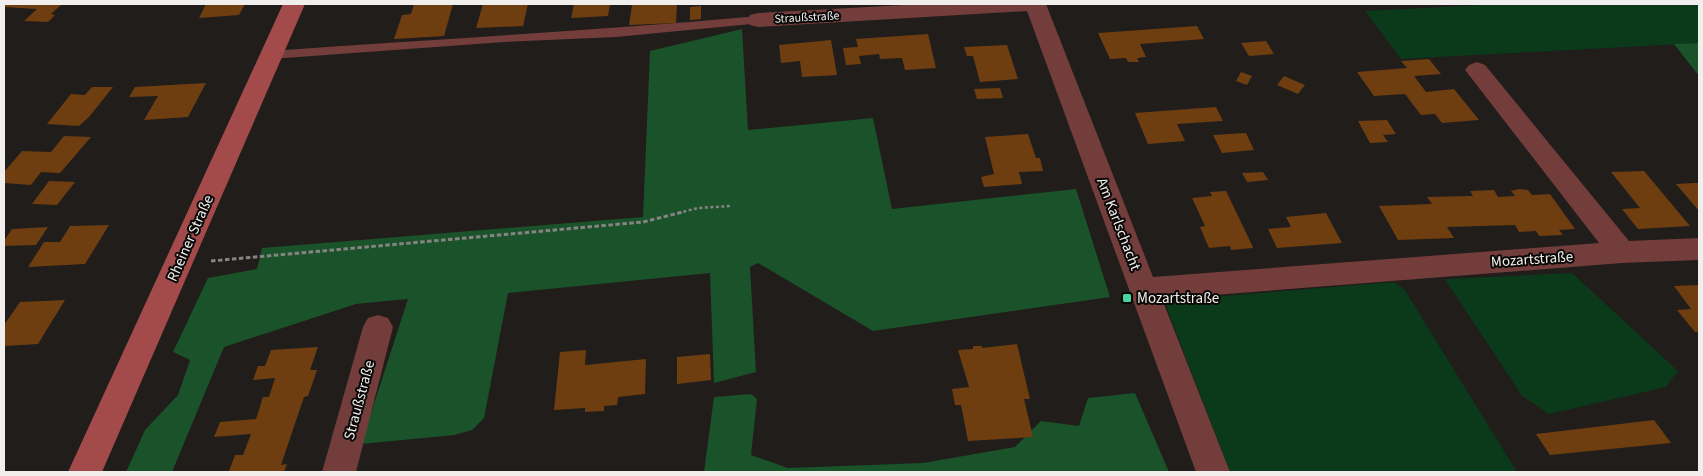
<svg xmlns="http://www.w3.org/2000/svg" width="1703" height="476" font-family="'Source Sans 3',sans-serif">
  <rect width="100%" height="100%" fill="#201d1b"/>
  <g fill="#0a3a1a">
    <path d="M 1502,4 L 1699,4 L 1699,43 L 1401,59 L 1365,11 Z"/>
    <path d="M 1572,273 L 1678,371 L 1666,387 L 1549,414 L 1522,396 L 1445,279 Z"/>
    <path d="M 1394,282 L 1404,289 L 1517,472 L 1230,472 L 1164,301 Z"/>
  </g>
  <g fill="#1a522a">
    <path d="M 742,29 L 748,130 L 873,118 L 892,209 L 1076,189 L 1110,297 L 873,331 L 758,263 L 750,267 L 756,372 L 714,383 L 710,273 L 508,293 L 484,418 L 472,430 L 454,435 L 361,444 L 408,299 L 356,304 L 224,347 L 172,472 L 126,472 L 145,430 L 178,395 L 190,360 L 173,352 L 208,278 L 257,269 L 262,248 L 643,217 L 650,51 Z"/>
    <path d="M 1699,43 L 1699,76 L 1674,44 Z"/>
    <path d="M 1135,393 L 1169,472 L 704,472 L 714,397 L 751,394 L 757,399 L 751,455 L 788,468 L 923,463 L 1015,447 L 1041,421 L 1079,426 L 1088,398 Z"/>
  </g>
  <g fill="#6e3e11">
    <path d="M 4,4 L 62,4 L 51,14 L 55,15 L 48,22 L 24,21 L 37,9 L 4,7 Z"/>
    <path d="M 206,4 L 245,4 L 239,15 L 199,18 Z"/>
    <path d="M 414,4 L 453,4 L 444,36 L 394,39 L 402,15 L 411,14 Z"/>
    <path d="M 483,4 L 528,4 L 523,26 L 476,28 Z"/>
    <path d="M 574,4 L 610,4 L 608,16 L 571,18 Z"/>
    <path d="M 677,4 L 676,23 L 629,25 L 632,5 Z"/>
    <path d="M 701,6 L 701,19 L 690,20 L 690,7 Z"/>
    <path d="M 1197,26 L 1204,39 L 1140,44 L 1146,57 L 1137,58 L 1139,62 L 1128,62 L 1126,58 L 1110,59 L 1098,33 Z"/>
    <path d="M 928,34 L 936,68 L 905,70 L 902,58 L 880,59 L 879,54 L 859,56 L 861,64 L 846,65 L 843,48 L 858,47 L 856,39 Z"/>
    <path d="M 831,40 L 837,75 L 802,77 L 800,61 L 781,63 L 779,45 Z"/>
    <path d="M 1266,41 L 1274,54 L 1249,56 L 1241,43 Z"/>
    <path d="M 1007,45 L 1018,79 L 980,82 L 973,56 L 967,56 L 964,47 Z"/>
    <path d="M 1429,59 L 1441,74 L 1414,76 L 1426,92 L 1454,89 L 1479,120 L 1442,123 L 1435,114 L 1421,115 L 1405,94 L 1374,96 L 1357,72 L 1407,68 L 1401,61 Z"/>
    <path d="M 1241,72 L 1252,76 L 1247,85 L 1236,81 Z"/>
    <path d="M 1284,76 L 1305,85 L 1298,94 L 1277,85 Z"/>
    <path d="M 206,83 L 188,117 L 144,120 L 158,96 L 129,97 L 135,87 Z"/>
    <path d="M 92,87 L 113,87 L 89,117 L 79,126 L 47,124 L 71,94 L 85,95 Z"/>
    <path d="M 1000,88 L 1003,98 L 977,99 L 974,89 Z"/>
    <path d="M 1216,107 L 1223,121 L 1177,124 L 1185,141 L 1148,144 L 1135,113 Z"/>
    <path d="M 1387,120 L 1396,134 L 1383,135 L 1388,142 L 1370,143 L 1358,121 Z"/>
    <path d="M 1246,133 L 1254,150 L 1222,153 L 1213,135 Z"/>
    <path d="M 1028,134 L 1036,158 L 1040,158 L 1043,171 L 1019,172 L 1022,184 L 984,187 L 981,177 L 994,174 L 985,137 Z"/>
    <path d="M 64,136 L 91,137 L 60,173 L 41,172 L 31,185 L 4,183 L 4,172 L 22,151 L 51,152 Z"/>
    <path d="M 1644,171 L 1690,226 L 1638,229 L 1622,209 L 1640,208 L 1611,172 Z"/>
    <path d="M 1263,172 L 1268,180 L 1247,182 L 1242,173 Z"/>
    <path d="M 49,181 L 75,182 L 57,205 L 32,204 Z"/>
    <path d="M 1694,183 L 1699,183 L 1699,211 L 1676,184 Z"/>
    <path d="M 1519,189 L 1528,190 L 1532,195 L 1550,194 L 1575,229 L 1559,230 L 1563,235 L 1539,236 L 1536,231 L 1519,232 L 1515,225 L 1447,227 L 1454,238 L 1398,240 L 1379,206 L 1432,204 L 1427,197 L 1473,196 L 1470,191 L 1494,190 L 1498,197 L 1515,196 L 1511,191 Z"/>
    <path d="M 1226,191 L 1252,245 L 1253,248 L 1231,250 L 1230,246 L 1209,248 L 1200,227 L 1205,226 L 1192,198 L 1212,196 L 1210,192 Z"/>
    <path d="M 1326,213 L 1342,243 L 1277,248 L 1268,229 L 1291,227 L 1286,217 Z"/>
    <path d="M 109,225 L 85,264 L 28,267 L 44,242 L 60,242 L 70,226 Z"/>
    <path d="M 48,227 L 36,245 L 4,246 L 4,241 L 12,229 Z"/>
    <path d="M 1699,285 L 1699,332 L 1695,332 L 1677,310 L 1691,309 L 1674,286 Z"/>
    <path d="M 65,300 L 38,344 L 4,346 L 4,325 L 20,302 Z"/>
    <path d="M 1017,344 L 1030,399 L 1024,399 L 1033,437 L 968,441 L 961,405 L 955,405 L 952,389 L 969,387 L 958,350 L 973,349 L 973,346 L 982,346 L 982,348 Z"/>
    <path d="M 318,347 L 310,370 L 317,370 L 308,396 L 304,397 L 281,465 L 287,464 L 284,472 L 229,471 L 235,455 L 243,455 L 251,434 L 214,437 L 220,422 L 256,419 L 263,397 L 269,397 L 275,378 L 253,380 L 258,366 L 265,366 L 271,350 Z"/>
    <path d="M 586,350 L 585,365 L 646,359 L 645,394 L 618,397 L 617,405 L 604,406 L 604,411 L 585,412 L 585,408 L 554,410 L 560,352 Z"/>
    <path d="M 710,354 L 711,380 L 677,384 L 677,357 Z"/>
    <path d="M 1654,420 L 1671,443 L 1550,455 L 1536,434 Z"/>
  </g>
  <g fill="none" stroke-linecap="round" stroke-linejoin="round">
    <path stroke="#868482" stroke-width="2.5" stroke-dasharray="3 2.5" stroke-linecap="butt" d="M 678,213 L 698,208 L 731,206"/>
    <path stroke="#868482" stroke-width="3" stroke-dasharray="4.5 2.5" stroke-linecap="butt" d="M 211,261 L 643,222 L 683,212"/>
    <path fill="#733d3b" fill-rule="evenodd" d="M 758,16 L 764,20 L 762,23 L 616,37 L 504,42 L 271,59 L 265,55 L 271,51 C 433,39 596,31 758,16 Z"/>
    <g fill="#733d3b" fill-rule="evenodd">
      <path d="M 923,4 L 1046,4 L 1153,277 L 1599,243 L 1469,75 L 1465,70 L 1469,65 L 1477,62 L 1485,65 L 1629,241 L 1699,238 L 1699,260 L 1622,263 L 1162,299 L 1230,472 L 1196,472 L 1027,11 L 758,27 L 750,25 L 747,20 L 750,15 L 758,13 Z"/>
      <path d="M 378,315 L 388,318 L 393,327 L 356,472 L 322,472 L 363,327 L 368,318 Z"/>
    </g>
    <path fill="#a24b4a" fill-rule="evenodd" d="M 283,4 L 305,4 L 102,472 L 68,472 Z"/>
  </g>
  <rect fill="#47d49e" stroke="#090807" stroke-width="2" x="1122" y="293" width="10" height="10" rx="2.5"/>
  <g text-anchor="middle" stroke-width="4" stroke-linejoin="round" paint-order="stroke">
    <g font-size="12" fill="#f1efed" stroke="#090807">
      <text transform="translate(807 17) rotate(-3)" y="4">Straußstraße</text>
    </g>
    <g font-size="15" fill="#f1efed" stroke="#090807">
      <text transform="translate(1119 224) rotate(69)" y="5">Am Karlschacht</text>
      <text transform="translate(190 238) rotate(-66)" y="5">Rheiner Straße</text>
      <text transform="translate(1532 259) rotate(-4)" y="5">Mozartstraße</text>
      <text transform="translate(359 400) rotate(-75)" y="5">Straußstraße</text>
    </g>
    <g font-size="15" fill="#f1efed" stroke="#090807" text-anchor="start">
      <text x="1137" y="303">Mozartstraße</text>
    </g>
  </g>
  <rect width="1703" height="476" fill="none" stroke="#f1efed" stroke-width="10"/>
</svg>
